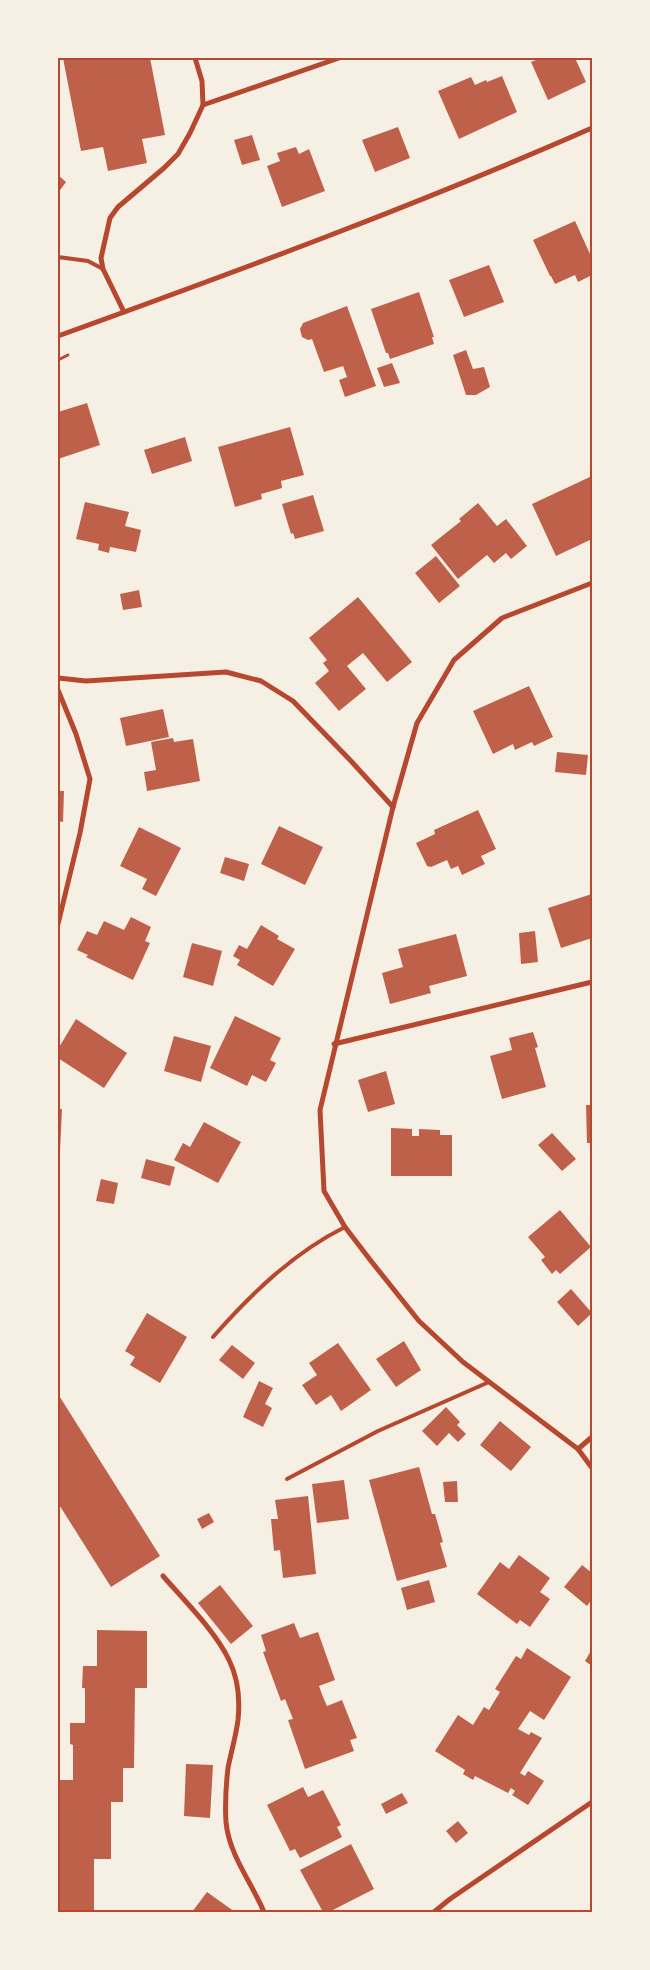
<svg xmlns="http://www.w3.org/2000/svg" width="650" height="1970" font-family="'Public Sans',sans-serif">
  <rect width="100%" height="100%" fill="#f6efe4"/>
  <g fill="#bf614a">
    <path d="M 63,58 L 150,58 L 165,135 L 142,139 L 147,163 L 108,171 L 103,147 L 81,151 Z"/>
    <path d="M 541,58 L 575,58 L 586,82 L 548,100 L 531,62 Z"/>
    <path d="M 502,76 L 517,112 L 459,139 L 438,91 L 471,77 L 475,85 L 486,80 L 487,82 Z"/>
    <path d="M 398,127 L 410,158 L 375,172 L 362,140 Z"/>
    <path d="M 252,135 L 260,160 L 242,165 L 234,140 Z"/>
    <path d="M 296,147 L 299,154 L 309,149 L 325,191 L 282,207 L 267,166 L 280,161 L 277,153 Z"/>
    <path d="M 58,175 L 66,182 L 58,193 Z"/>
    <path d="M 575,221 L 590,254 L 592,253 L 592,275 L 578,282 L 575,275 L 555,284 L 551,276 L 550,276 L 533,240 Z"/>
    <path d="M 489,265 L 504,302 L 464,317 L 449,280 Z"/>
    <path d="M 419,292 L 434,337 L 432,337 L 434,344 L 390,359 L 388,353 L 386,353 L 371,309 Z"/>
    <path d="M 347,306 L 376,386 L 345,397 L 339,380 L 347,377 L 343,366 L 324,372 L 312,339 L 308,340 L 302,337 L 300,329 L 303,323 Z"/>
    <path d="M 466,350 L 473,369 L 484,367 L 490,387 L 476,395 L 466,395 L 453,355 Z"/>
    <path d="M 392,363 L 400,383 L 384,387 L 377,368 Z"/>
    <path d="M 87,403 L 100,445 L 58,459 L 58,412 Z"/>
    <path d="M 290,427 L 304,475 L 281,481 L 282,488 L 261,494 L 262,499 L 235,507 L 218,447 Z"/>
    <path d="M 185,437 L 192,461 L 152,474 L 144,450 Z"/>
    <path d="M 592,476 L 592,539 L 556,556 L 532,504 Z"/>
    <path d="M 313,495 L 324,531 L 295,539 L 293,533 L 291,534 L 282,504 Z"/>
    <path d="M 85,502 L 129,512 L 125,526 L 141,530 L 136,552 L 110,547 L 109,553 L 98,550 L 99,544 L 76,539 Z"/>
    <path d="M 478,503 L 497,526 L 506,519 L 527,546 L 511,559 L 506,553 L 494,563 L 487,555 L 458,579 L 431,545 L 461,521 L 459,519 Z"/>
    <path d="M 436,556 L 460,586 L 439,603 L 415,573 Z"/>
    <path d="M 139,590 L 142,607 L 123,610 L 120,594 Z"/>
    <path d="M 358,597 L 412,662 L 387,682 L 363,653 L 347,666 L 366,689 L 339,711 L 315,683 L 329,671 L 323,663 L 327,660 L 309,638 Z"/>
    <path d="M 529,686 L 553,737 L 534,746 L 532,742 L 515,750 L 513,744 L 493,754 L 473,711 Z"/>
    <path d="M 163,709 L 169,737 L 126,746 L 120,718 Z"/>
    <path d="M 173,738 L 174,742 L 193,739 L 200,781 L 147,791 L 144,772 L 156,770 L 151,742 Z"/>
    <path d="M 557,752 L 588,755 L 586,775 L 555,772 Z"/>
    <path d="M 58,791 L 64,791 L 63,822 L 58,821 Z"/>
    <path d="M 478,810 L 496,849 L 481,856 L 485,864 L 462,875 L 458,866 L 451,869 L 447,860 L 431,867 L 427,866 L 416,843 L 435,834 L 434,830 Z"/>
    <path d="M 279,826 L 323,847 L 305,885 L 261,864 Z"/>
    <path d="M 139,827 L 181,848 L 156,896 L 142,889 L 147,879 L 120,866 Z"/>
    <path d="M 225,857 L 249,864 L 244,881 L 220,873 Z"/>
    <path d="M 592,894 L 592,938 L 561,948 L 548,908 Z"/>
    <path d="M 131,917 L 151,927 L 145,941 L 150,943 L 133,980 L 86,957 L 88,955 L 77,950 L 87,931 L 97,935 L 104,921 L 124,930 Z"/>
    <path d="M 261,925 L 279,936 L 277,939 L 295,949 L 273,986 L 237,965 L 240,960 L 233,956 L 239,945 L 247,949 Z"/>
    <path d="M 535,931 L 538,962 L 521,964 L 519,933 Z"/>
    <path d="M 456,934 L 467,976 L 429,986 L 431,993 L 390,1004 L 382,973 L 403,967 L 398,949 Z"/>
    <path d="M 192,943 L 222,951 L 213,986 L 183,977 Z"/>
    <path d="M 235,1016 L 281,1038 L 270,1060 L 276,1063 L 266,1082 L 252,1075 L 247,1086 L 210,1068 Z"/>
    <path d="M 76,1019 L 127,1053 L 104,1088 L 58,1058 L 58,1049 Z"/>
    <path d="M 533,1032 L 538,1047 L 535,1048 L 546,1087 L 502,1099 L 490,1056 L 512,1050 L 509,1038 Z"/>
    <path d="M 174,1036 L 211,1046 L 201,1082 L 164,1071 Z"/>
    <path d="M 386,1071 L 395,1104 L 368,1112 L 358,1080 Z"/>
    <path d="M 586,1105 L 592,1105 L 592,1143 L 587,1143 Z"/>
    <path d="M 58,1109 L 62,1109 L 60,1151 L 58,1151 Z"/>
    <path d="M 204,1122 L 241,1142 L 218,1183 L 174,1160 L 183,1143 L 190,1147 Z"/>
    <path d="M 391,1128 L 412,1129 L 412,1136 L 419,1136 L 419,1129 L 440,1130 L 440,1135 L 452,1135 L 452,1176 L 391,1176 Z"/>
    <path d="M 552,1133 L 576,1159 L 562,1171 L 538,1145 Z"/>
    <path d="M 146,1159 L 175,1167 L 170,1186 L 141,1178 Z"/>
    <path d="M 101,1179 L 118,1183 L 114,1204 L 96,1201 Z"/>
    <path d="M 560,1210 L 591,1247 L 560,1274 L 556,1270 L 552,1274 L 541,1260 L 545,1257 L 528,1237 Z"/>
    <path d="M 571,1289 L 592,1313 L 578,1326 L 557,1302 Z"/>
    <path d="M 147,1313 L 187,1337 L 160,1383 L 130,1365 L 135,1357 L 125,1351 Z"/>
    <path d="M 404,1341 L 421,1370 L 396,1387 L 376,1359 Z"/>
    <path d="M 338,1343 L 371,1390 L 341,1411 L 331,1395 L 316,1405 L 302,1385 L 317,1375 L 309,1363 Z"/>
    <path d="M 232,1345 L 255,1363 L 243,1379 L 219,1360 Z"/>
    <path d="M 259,1381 L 273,1388 L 265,1404 L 272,1408 L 263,1427 L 243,1417 Z"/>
    <path d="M 58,1394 L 160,1556 L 111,1587 L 58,1503 Z"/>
    <path d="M 446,1407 L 460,1422 L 457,1425 L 466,1434 L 458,1442 L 449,1433 L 437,1446 L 422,1431 Z"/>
    <path d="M 500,1421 L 531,1447 L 511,1471 L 480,1445 Z"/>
    <path d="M 419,1467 L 432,1514 L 435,1514 L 443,1542 L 440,1543 L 447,1567 L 397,1581 L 369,1480 Z"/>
    <path d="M 344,1480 L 349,1519 L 317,1523 L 312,1484 Z"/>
    <path d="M 457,1481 L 458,1502 L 445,1502 L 443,1482 Z"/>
    <path d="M 308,1496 L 316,1574 L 283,1578 L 280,1550 L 274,1551 L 271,1519 L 278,1519 L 275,1500 Z"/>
    <path d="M 209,1513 L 214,1522 L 202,1529 L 197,1519 Z"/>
    <path d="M 519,1555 L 550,1578 L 540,1592 L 550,1599 L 530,1627 L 520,1620 L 517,1624 L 477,1594 L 500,1562 L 509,1569 Z"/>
    <path d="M 582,1565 L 592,1573 L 592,1599 L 587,1606 L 564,1587 Z"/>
    <path d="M 429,1580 L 435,1602 L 407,1610 L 401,1588 Z"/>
    <path d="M 220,1585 L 253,1626 L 231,1644 L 198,1603 Z"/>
    <path d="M 294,1623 L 300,1638 L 318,1632 L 335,1680 L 319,1686 L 323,1697 L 327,1706 L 342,1700 L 357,1738 L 350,1740 L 354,1751 L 305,1769 L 288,1720 L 293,1719 L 285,1699 L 281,1701 L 263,1652 L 266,1651 L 261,1635 Z"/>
    <path d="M 97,1630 L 147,1631 L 147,1688 L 135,1688 L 134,1768 L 123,1768 L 123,1802 L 111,1802 L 111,1859 L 94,1859 L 94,1912 L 58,1912 L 58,1780 L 73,1780 L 73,1745 L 70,1744 L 70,1723 L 85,1723 L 85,1688 L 82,1688 L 83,1666 L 97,1666 Z"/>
    <path d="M 527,1648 L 571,1677 L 544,1720 L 530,1711 L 518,1729 L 529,1735 L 531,1732 L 542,1738 L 520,1773 L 525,1776 L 528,1771 L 544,1781 L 528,1805 L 512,1795 L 515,1791 L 511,1788 L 508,1793 L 475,1776 L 473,1780 L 463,1774 L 465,1770 L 435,1751 L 458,1715 L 473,1725 L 484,1707 L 489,1710 L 500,1692 L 495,1689 L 516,1656 L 521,1659 Z"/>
    <path d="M 592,1649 L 592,1666 L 585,1661 Z"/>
    <path d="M 186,1764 L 213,1765 L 210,1818 L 184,1816 Z"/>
    <path d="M 303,1787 L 308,1797 L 323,1790 L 341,1825 L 337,1827 L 342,1837 L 300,1858 L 295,1849 L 290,1851 L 267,1805 Z"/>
    <path d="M 402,1793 L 408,1803 L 386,1814 L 381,1804 Z"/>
    <path d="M 458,1821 L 468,1833 L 456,1843 L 446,1831 Z"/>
    <path d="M 351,1844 L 374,1889 L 329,1912 L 323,1912 L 300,1870 Z"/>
    <path d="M 207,1892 L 235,1912 L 192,1912 Z"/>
  </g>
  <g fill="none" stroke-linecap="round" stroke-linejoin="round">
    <path stroke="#b5482f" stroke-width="3" d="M 58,360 L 68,355"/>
    <g stroke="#b5482f" stroke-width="4">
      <path d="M 58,257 L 88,261 L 103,269"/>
      <path d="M 213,1337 C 251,1294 293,1253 345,1227"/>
      <path d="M 287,1479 L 378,1431 L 489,1382"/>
    </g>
    <g stroke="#b5482f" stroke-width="5">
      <path d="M 203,105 L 339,58"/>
      <path d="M 124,312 L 103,269 L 101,258 L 110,218 L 118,207 L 164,168 L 178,154 L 190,133 L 203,105 L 202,81 L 195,58"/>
      <path d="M 58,336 C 238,271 417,205 592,128"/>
      <path d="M 592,583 L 502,618 L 454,660 L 417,723 L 393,807 L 320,1110 L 324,1191 L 345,1227 L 371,1261 L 419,1321 L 463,1362 L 578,1449 L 592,1468"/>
      <path d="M 58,678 L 86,681 L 226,672 L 261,681 L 293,701 L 351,761 L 393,807"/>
      <path d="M 58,690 L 76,734 L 90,779 L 80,833 L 58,924"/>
      <path d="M 334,1044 L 592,982"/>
      <path d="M 578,1449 L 592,1437"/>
      <path d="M 163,1576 C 184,1600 216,1632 229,1660 C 238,1678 240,1700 238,1720 C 236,1736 231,1752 228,1768 C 226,1785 225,1805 226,1822 C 229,1855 252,1883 264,1912"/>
      <path d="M 434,1912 L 450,1899 L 592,1802"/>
    </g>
  </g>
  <rect width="650" height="1970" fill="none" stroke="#f6efe4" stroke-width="118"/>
  <rect x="59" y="59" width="532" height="1852" fill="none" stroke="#b5482f" stroke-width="2"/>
</svg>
